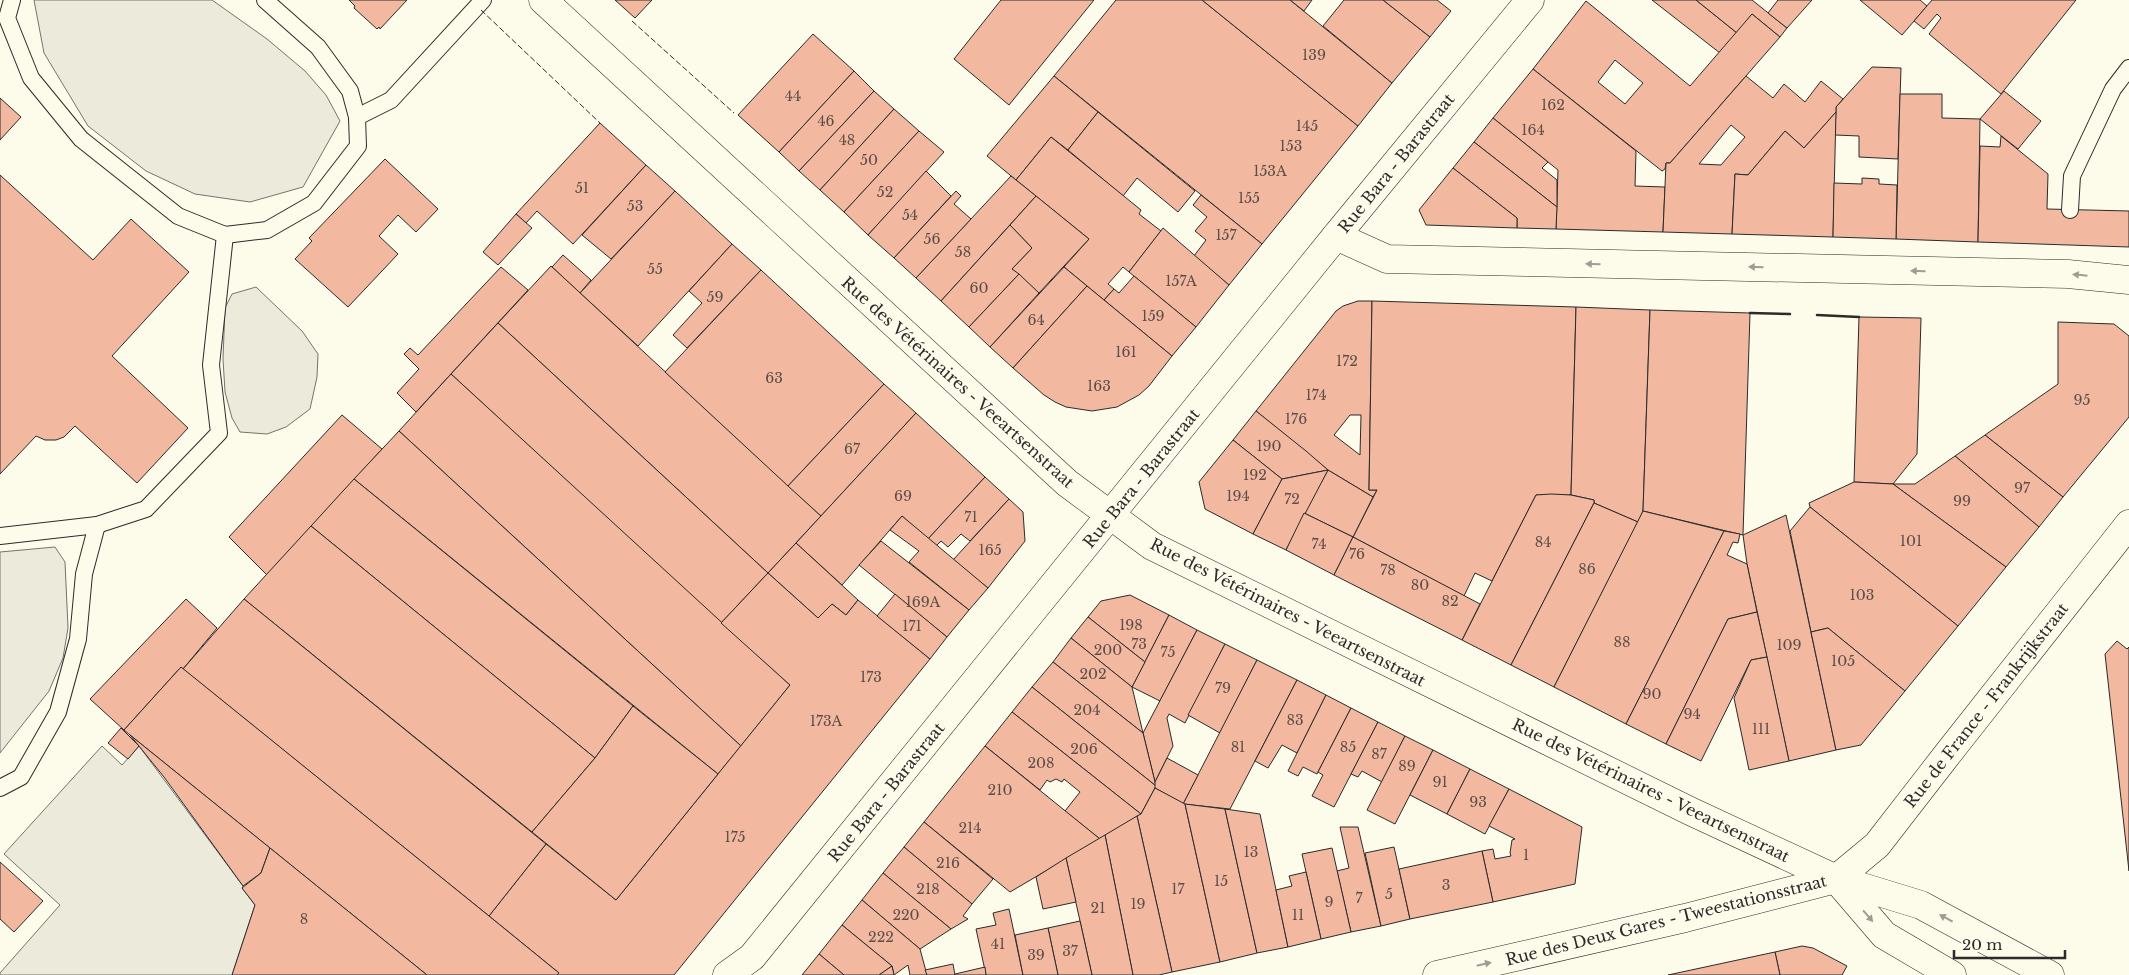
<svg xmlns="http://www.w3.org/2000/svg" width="2129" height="975" font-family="'Libre Baskerville',serif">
  <rect width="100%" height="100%" fill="#fdfbea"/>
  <g fill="#ecebdb" stroke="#74746e">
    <path d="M 34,0 L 212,0 L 267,39 L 305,71 L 326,95 L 340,121 L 303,187 L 250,202 L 195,194 L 146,171 L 88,126 L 44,53 Z"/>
    <path d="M 256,287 L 302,331 L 318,354 L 317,377 L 310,409 L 286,427 L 267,434 L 240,432 L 232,418 L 225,392 L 223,359 L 225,308 L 232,294 Z"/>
    <path d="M 55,547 L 65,562 L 68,628 L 63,658 L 49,691 L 0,753 L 0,552 Z"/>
    <path d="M 102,746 L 122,765 L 139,746 L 243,886 L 242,888 L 255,905 L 232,975 L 0,975 L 0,973 L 60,905 L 4,854 Z"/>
  </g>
  <g fill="#f2b8a0" stroke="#2b2b2b" fill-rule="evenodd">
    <path d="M 349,0 L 407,0 L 380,29 L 379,27 L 377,29 L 354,8 L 355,6 Z"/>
    <path d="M 615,0 L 652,0 L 635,18 Z"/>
    <path d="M 1001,0 L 1094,0 L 1009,105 L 954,59 Z"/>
    <path d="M 1116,0 L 1202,0 L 1358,126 L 1262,244 L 1054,76 Z"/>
    <path d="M 1202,0 L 1290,0 L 1392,83 L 1358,126 Z"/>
    <path d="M 1290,0 L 1312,0 L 1304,11 Z"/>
    <path d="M 1344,0 L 1383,0 L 1430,37 L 1392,83 L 1323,26 Z"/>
    <path d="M 1383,0 L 1437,0 L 1451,11 L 1430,37 Z"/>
    <path d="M 1652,0 L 1696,0 L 1737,33 L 1720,53 Z"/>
    <path d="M 1696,0 L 1752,0 L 1787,28 L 1780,37 L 1752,14 L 1737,33 Z"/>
    <path d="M 1778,0 L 1812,0 L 1787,28 L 1768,13 Z"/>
    <path d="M 1860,0 L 1920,0 L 1927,6 L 1902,35 Z"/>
    <path d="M 1932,0 L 2076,0 L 2001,94 L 1929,34 L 1941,18 L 1937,14 L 1924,29 L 1914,21 Z"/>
    <path d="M 1586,1 L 1690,86 L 1752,14 L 1780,37 L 1670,163 L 1666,163 L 1665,169 L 1662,171 L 1533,69 ZM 1615,60 L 1643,83 L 1625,104 L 1598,82 Z"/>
    <path d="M 813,34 L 854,71 L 779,152 L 738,115 Z"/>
    <path d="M 1872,67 L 1901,68 L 1898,159 L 1859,157 L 1859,136 L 1835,135 L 1836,107 Z"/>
    <path d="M 1533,69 L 1636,151 L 1635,186 L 1665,187 L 1663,232 L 1556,229 L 1558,170 L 1493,118 Z"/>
    <path d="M 854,71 L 874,91 L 799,171 L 779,152 Z"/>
    <path d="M 1054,76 L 1098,112 L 1068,150 L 1051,137 L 1016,180 L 987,156 Z"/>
    <path d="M 1746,76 L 1773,98 L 1784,84 L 1805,102 L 1821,81 L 1843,99 L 1836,107 L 1836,112 L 1804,148 L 1785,131 L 1748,175 L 1735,174 L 1732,234 L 1663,232 L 1666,163 L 1670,163 ZM 1731,125 L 1745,137 L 1721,165 L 1699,164 Z"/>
    <path d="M 874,91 L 894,109 L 820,190 L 799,171 Z"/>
    <path d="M 2004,91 L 2041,121 L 2018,149 L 1980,119 Z"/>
    <path d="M 1900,94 L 1942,94 L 1942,118 L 1980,119 L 1978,242 L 1896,239 Z"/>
    <path d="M 0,98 L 21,117 L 0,140 Z"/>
    <path d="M 894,109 L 919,131 L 844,212 L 820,190 Z"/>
    <path d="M 1098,112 L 1195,191 L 1178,212 L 1137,178 L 1123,196 L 1068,150 Z"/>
    <path d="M 1836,112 L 1833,237 L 1732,234 L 1735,174 L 1748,175 L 1785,131 L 1804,148 Z"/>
    <path d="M 1493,118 L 1548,162 L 1542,168 L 1557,180 L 1557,207 L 1474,142 Z"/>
    <path d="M 600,123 L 646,165 L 573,244 L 537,211 L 526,223 L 516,214 Z"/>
    <path d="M 919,131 L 944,152 L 868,235 L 844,212 Z"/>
    <path d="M 2001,136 L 2048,174 L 2047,209 L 2129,211 L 2129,247 L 1978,242 L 1980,146 L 2000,147 Z"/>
    <path d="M 1051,137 L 1141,210 L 1139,214 L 1161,231 L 1129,272 L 1123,267 L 1108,284 L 1114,289 L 1104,300 L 1064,267 L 1089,239 L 1016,180 Z"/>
    <path d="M 1474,142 L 1557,207 L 1556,229 L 1517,228 L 1517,218 L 1453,168 Z"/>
    <path d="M 385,159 L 438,209 L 416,232 L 398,215 L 379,236 L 398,254 L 348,307 L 295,259 L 312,241 L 309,238 Z"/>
    <path d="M 646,165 L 675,191 L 611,259 L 582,235 Z"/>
    <path d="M 1453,168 L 1517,218 L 1517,228 L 1426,225 L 1419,210 Z"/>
    <path d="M 926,171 L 951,196 L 894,258 L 868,235 Z"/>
    <path d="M 0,175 L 93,260 L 131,219 L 189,272 L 112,356 L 188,428 L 137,483 L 75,426 L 64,437 L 56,440 L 45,440 L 36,436 L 0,474 Z"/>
    <path d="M 1011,176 L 1036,196 L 941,301 L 916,278 Z"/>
    <path d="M 1862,178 L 1879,179 L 1879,184 L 1897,185 L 1896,239 L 1833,237 L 1834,183 L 1862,184 Z"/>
    <path d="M 675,191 L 732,244 L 638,346 L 580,293 Z"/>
    <path d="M 956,191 L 961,196 L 954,204 L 971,219 L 916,278 L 894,258 Z"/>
    <path d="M 1201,195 L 1262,244 L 1229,285 L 1194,256 L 1206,240 L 1195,231 L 1207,217 L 1193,205 Z"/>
    <path d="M 1036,196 L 1089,239 L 1039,293 L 1012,269 L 1032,248 L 1010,225 Z"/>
    <path d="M 516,214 L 532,228 L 498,265 L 483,252 Z"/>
    <path d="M 1010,225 L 1032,248 L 1012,269 L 1019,274 L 969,327 L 941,301 Z"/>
    <path d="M 1163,228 L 1229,285 L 1196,327 L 1129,272 Z"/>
    <path d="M 732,244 L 761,270 L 687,348 L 673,335 L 702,303 L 689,291 Z"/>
    <path d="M 563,255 L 591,280 L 580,293 L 552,267 Z"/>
    <path d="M 551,266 L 821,516 L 768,573 L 498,323 Z"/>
    <path d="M 501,267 L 528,290 L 416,412 L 397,393 L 419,369 L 404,354 L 410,348 L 418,355 Z"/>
    <path d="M 1064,267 L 1087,286 L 1013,368 L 990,347 Z"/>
    <path d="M 761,270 L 884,384 L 788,486 L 665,372 Z"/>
    <path d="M 1019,274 L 1039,293 L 990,347 L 969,327 Z"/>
    <path d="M 1134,276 L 1196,327 L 1172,356 L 1104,300 L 1114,289 L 1119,293 Z"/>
    <path d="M 1087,286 L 1172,356 L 1149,386 L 1139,395 L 1117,407 L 1092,411 L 1066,407 L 1055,402 L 1044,395 L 1013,368 Z"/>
    <path d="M 1358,301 L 1372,301 L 1369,490 L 1377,490 L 1373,497 L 1328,470 L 1256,411 L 1336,311 L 1343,306 ZM 1350,415 L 1361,415 L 1360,455 L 1334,435 Z"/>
    <path d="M 1372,301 L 1576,307 L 1571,495 L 1536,495 L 1492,581 L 1475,573 L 1464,596 L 1353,537 L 1377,490 L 1369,490 Z"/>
    <path d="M 1576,307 L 1650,310 L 1643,511 L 1638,522 L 1594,503 L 1594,500 L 1571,495 Z"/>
    <path d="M 1650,310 L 1750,313 L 1743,535 L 1643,511 Z"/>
    <path d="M 1859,317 L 1921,318 L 1917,454 L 1893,484 L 1854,482 Z"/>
    <path d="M 2058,322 L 2114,324 L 2129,336 L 2129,417 L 2063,497 L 1985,435 L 2058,384 Z"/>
    <path d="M 498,323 L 768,573 L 721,623 L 451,374 Z"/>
    <path d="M 451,374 L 790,685 L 741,746 L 399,431 Z"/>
    <path d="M 884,384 L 916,413 L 821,516 L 788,486 Z"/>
    <path d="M 1256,411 L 1306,451 L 1328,470 L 1282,479 L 1233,440 Z"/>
    <path d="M 916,413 L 985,477 L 928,539 L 902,516 L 842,585 L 796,543 Z"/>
    <path d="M 342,415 L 382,449 L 267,575 L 229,537 Z"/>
    <path d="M 399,431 L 741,746 L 718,774 L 354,479 Z"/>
    <path d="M 1985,435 L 2063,497 L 2039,527 L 1955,456 Z"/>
    <path d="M 1233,440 L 1282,479 L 1253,534 L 1205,509 L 1199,482 Z"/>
    <path d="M 1955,456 L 2039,527 L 2006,567 L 1893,484 L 1915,484 Z"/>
    <path d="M 1328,470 L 1373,497 L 1353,537 L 1304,513 Z"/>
    <path d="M 1328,470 L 1286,550 L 1253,534 L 1282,479 Z"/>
    <path d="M 985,477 L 1009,499 L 970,541 L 961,534 L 948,547 L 941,541 L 936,546 L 928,539 Z"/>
    <path d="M 354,479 L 633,706 L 595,758 L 311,526 Z"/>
    <path d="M 1854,482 L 1893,484 L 2006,567 L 1958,626 L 1810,507 L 1809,503 Z"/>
    <path d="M 1551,494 L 1571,495 L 1594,500 L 1594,503 L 1511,665 L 1462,640 L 1536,495 Z"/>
    <path d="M 1009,499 L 1023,512 L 1025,541 L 988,588 L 953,560 Z"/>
    <path d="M 1594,503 L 1638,522 L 1554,687 L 1511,665 Z"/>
    <path d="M 1810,507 L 1958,626 L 1905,691 L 1828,628 L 1811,632 L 1790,531 Z"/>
    <path d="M 1643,511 L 1724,531 L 1626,724 L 1554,687 Z"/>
    <path d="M 1304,513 L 1353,537 L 1334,575 L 1286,550 Z"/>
    <path d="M 1786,515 L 1836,750 L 1789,761 L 1747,564 L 1743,535 Z"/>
    <path d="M 902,516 L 988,588 L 969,610 L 909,562 L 919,551 L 890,530 Z"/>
    <path d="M 311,526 L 595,758 L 532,832 L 244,599 Z"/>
    <path d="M 1724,531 L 1740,534 L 1738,543 L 1733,542 L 1727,555 L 1747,564 L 1757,612 L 1728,619 L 1666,744 L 1626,724 Z"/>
    <path d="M 1353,537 L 1480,604 L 1462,640 L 1334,575 Z"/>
    <path d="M 881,541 L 969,610 L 947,637 L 859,565 Z"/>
    <path d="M 796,543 L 858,600 L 846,615 L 832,604 L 818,618 L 768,573 Z"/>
    <path d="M 768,573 L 818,618 L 832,604 L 846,615 L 858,600 L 930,659 L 674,975 L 557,975 L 559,973 L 489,916 L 546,844 L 616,900 L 790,685 L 721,623 Z"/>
    <path d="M 895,594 L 947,637 L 930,659 L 877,616 Z"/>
    <path d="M 1130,595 L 1169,615 L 1145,662 L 1088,617 L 1101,601 Z"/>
    <path d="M 186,599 L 217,628 L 183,669 L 181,667 L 124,730 L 90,699 Z"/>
    <path d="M 244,599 L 546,844 L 489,916 L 183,669 Z"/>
    <path d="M 1757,612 L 1767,657 L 1751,660 L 1701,761 L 1666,744 L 1728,619 Z"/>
    <path d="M 1169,615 L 1197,630 L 1160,701 L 1132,687 Z"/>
    <path d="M 1088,617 L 1145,662 L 1132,687 L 1071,638 Z"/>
    <path d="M 1828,628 L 1905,691 L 1861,745 L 1836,750 L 1811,632 Z"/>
    <path d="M 1197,630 L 1225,644 L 1185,723 L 1169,714 L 1167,718 L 1173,746 L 1155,782 L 1143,733 Z"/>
    <path d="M 1071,638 L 1132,687 L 1143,733 L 1053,662 Z"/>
    <path d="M 2117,641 L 2127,649 L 2129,647 L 2129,871 L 2105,654 Z"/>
    <path d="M 1225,644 L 1257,660 L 1220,733 L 1188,715 Z"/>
    <path d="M 1767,657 L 1789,761 L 1749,770 L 1734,698 L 1751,660 Z"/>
    <path d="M 1257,660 L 1297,680 L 1230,809 L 1183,804 Z"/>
    <path d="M 1053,662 L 1143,733 L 1156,786 L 1032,687 Z"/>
    <path d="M 181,667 L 489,916 L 559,973 L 557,975 L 427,975 L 130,735 L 124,730 Z"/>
    <path d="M 1297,680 L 1326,695 L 1297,753 L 1282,745 L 1268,768 L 1255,761 Z"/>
    <path d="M 1032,687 L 1156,786 L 1141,814 L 1012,712 Z"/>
    <path d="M 1326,695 L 1351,708 L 1317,774 L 1303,767 L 1298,776 L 1288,771 Z"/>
    <path d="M 633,706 L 718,774 L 616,900 L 532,832 L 595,758 Z"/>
    <path d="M 1351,708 L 1378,722 L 1334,807 L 1312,796 L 1323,775 L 1318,772 Z"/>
    <path d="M 1012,712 L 1141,814 L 1100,839 L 1065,811 L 1080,792 L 1064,779 L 1062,782 L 1056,779 L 1050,782 L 1047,780 L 1040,790 L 985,746 Z"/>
    <path d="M 1378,722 L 1405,736 L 1382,782 L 1362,771 L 1358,777 L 1351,774 Z"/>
    <path d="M 121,728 L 139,746 L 128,759 L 108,743 Z"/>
    <path d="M 130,735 L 270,848 L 261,873 L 243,886 L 164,777 Z"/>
    <path d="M 1405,736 L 1433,750 L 1395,824 L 1367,810 Z"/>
    <path d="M 985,746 L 1100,839 L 1010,892 L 924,822 Z"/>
    <path d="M 1433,750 L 1470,769 L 1447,814 L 1410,795 Z"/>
    <path d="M 1167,758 L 1198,775 L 1183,804 L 1155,788 L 1155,782 Z"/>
    <path d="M 1470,769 L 1509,789 L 1485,834 L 1447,814 Z"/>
    <path d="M 1155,788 L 1185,804 L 1220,962 L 1172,972 L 1137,816 L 1141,814 Z"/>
    <path d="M 1509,789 L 1582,827 L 1575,884 L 1493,902 L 1482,851 L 1493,849 L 1495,859 L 1511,856 L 1510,853 L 1512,840 L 1515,839 L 1489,826 Z"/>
    <path d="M 1185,804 L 1225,809 L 1257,953 L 1220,962 Z"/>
    <path d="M 1225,809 L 1260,814 L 1288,947 L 1257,953 Z"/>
    <path d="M 1137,816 L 1172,972 L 1159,975 L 1133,975 L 1105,835 Z"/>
    <path d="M 924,822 L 993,879 L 972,904 L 904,847 Z"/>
    <path d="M 1340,827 L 1358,827 L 1381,926 L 1351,932 L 1337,871 L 1349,868 Z"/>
    <path d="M 1105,835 L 1133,975 L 1092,975 L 1066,858 Z"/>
    <path d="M 904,847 L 972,904 L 963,916 L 968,919 L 951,929 L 883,873 Z"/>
    <path d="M 1394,847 L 1410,919 L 1381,926 L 1365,853 Z"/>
    <path d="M 270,848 L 427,975 L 232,975 L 255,905 L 242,888 L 261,873 Z"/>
    <path d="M 1332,848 L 1351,932 L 1321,939 L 1302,854 Z"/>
    <path d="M 1482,851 L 1493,902 L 1410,919 L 1399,869 Z"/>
    <path d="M 1066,858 L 1076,902 L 1043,909 L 1036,877 Z"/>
    <path d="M 0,862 L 43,901 L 14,932 L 0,919 Z"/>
    <path d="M 1306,872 L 1321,939 L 1288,947 L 1276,890 L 1292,886 L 1289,876 Z"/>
    <path d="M 883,873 L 951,929 L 920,949 L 862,900 Z"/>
    <path d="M 862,900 L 920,949 L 927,975 L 910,975 L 908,965 L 894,975 L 892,966 L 842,925 Z"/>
    <path d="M 1009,909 L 1023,975 L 986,975 L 976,929 L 996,925 L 993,913 Z"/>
    <path d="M 1080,921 L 1092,975 L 1058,975 L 1048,928 Z"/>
    <path d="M 842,925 L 892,966 L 879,975 L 844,975 L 819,954 Z"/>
    <path d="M 1048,928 L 1058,975 L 1023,975 L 1015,935 Z"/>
    <path d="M 1802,946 L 1813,948 L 1847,966 L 1842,975 L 1780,975 L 1775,952 Z"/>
    <path d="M 1775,952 L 1780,975 L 1668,975 L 1747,958 Z"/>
    <path d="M 819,954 L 844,975 L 802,975 Z"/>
    <path d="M 953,964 L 955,975 L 927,975 L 925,970 Z"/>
    <path d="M 892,966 L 894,975 L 879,975 Z"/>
    <path d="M 985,967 L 986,975 L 955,975 L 955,974 Z"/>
  </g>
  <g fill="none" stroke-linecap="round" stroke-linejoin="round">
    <defs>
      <g id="service">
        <path d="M 12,0 L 7,18 L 31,78 L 81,139 L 178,216 L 225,235 L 267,230 L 314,203 L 358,146 L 357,117 L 350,91 L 318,47 L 265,0"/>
        <path d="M 357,117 L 391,100 L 483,0"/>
        <path d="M 2070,210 L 2072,176 L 2113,89 L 2129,68"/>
        <path d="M 0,536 L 97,525 L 146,509 L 219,433 L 211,365 L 225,235"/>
        <path d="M 0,788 L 21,777 L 58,712 L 78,639 L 84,574 L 97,525"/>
      </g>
      <path id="minor" d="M 1336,236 L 1387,259 L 2068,274 L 2129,280"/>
      <path id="tertiary" d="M 543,0 L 1067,483 L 1152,546 L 1690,811 L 1836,879 L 1877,845 L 1946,756 L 2129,524"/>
      <path id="secondary" d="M 727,975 L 752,957 L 1336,236 L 1530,0"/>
      <g id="primary">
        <path d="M 1836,879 L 1921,905 L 2050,975"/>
        <path d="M 1836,879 L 1884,935 L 1952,975"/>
        <path d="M 1437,975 L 1685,918 L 1836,879"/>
      </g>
    </defs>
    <use href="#service" stroke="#2b2b2b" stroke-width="18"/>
    <use href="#minor" stroke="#2b2b2b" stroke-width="29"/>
    <use href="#tertiary" stroke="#2b2b2b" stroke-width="29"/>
    <use href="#secondary" stroke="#2b2b2b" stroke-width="29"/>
    <use href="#primary" stroke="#2b2b2b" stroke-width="29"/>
    <use href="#service" stroke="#fdfbea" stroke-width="16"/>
    <use href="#minor" stroke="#fdfbea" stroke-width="28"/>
    <use href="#tertiary" stroke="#fdfbea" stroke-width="28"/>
    <use href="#secondary" stroke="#fdfbea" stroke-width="28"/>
    <use href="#primary" stroke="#fdfbea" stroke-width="28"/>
    <g stroke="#2b2b2b" stroke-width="1" stroke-dasharray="6 2.5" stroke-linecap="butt">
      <path d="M 481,10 L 600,123"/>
      <path d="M 632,21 L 734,113"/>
    </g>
    <g stroke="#2b2b2b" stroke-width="2.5">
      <path d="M 1750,313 L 1790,314"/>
      <path d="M 1817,315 L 1859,317"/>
    </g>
  </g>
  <defs><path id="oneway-solid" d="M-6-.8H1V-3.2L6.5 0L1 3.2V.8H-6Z" transform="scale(1.25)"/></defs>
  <g fill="#9e9d94">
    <use href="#oneway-solid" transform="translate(1593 264) rotate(-179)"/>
    <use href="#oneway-solid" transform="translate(1756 267) rotate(-179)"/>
    <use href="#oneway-solid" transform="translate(1918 271) rotate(-179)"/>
    <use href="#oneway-solid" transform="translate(2080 275) rotate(-174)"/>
    <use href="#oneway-solid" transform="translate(1868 916) rotate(49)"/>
    <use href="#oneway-solid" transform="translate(1946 918) rotate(-152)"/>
    <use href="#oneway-solid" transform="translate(1484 964) rotate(-13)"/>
  </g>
  <g text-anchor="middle" stroke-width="4" stroke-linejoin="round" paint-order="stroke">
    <g font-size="14" fill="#5d4e48">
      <text x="1314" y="60">139</text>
      <text x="793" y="101">44</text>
      <text x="1553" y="110">162</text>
      <text x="826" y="126">46</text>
      <text x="1307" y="131">145</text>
      <text x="1533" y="135">164</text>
      <text x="847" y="145">48</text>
      <text x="1291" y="151">153</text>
      <text x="869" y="165">50</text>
      <text x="1270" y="176">153A</text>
      <text x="582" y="193">51</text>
      <text x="885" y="197">52</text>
      <text x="1249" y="203">155</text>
      <text x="635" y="211">53</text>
      <text x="910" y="220">54</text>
      <text x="1226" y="240">157</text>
      <text x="932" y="244">56</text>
      <text x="963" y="257">58</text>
      <text x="655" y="274">55</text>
      <text x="1181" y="286">157A</text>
      <text x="979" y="293">60</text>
      <text x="715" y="302">59</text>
      <text x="1153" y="321">159</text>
      <text x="1036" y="325">64</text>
      <text x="1126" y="357">161</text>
      <text x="1347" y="366">172</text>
      <text x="774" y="383">63</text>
      <text x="1099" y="391">163</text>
      <text x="1316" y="400">174</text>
      <text x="2082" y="405">95</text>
      <text x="1296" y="424">176</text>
      <text x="1269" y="451">190</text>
      <text x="852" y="454">67</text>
      <text x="1255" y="480">192</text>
      <text x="2022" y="493">97</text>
      <text x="903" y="501">69</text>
      <text x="1238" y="501">194</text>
      <text x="1292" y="504">72</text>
      <text x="1962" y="506">99</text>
      <text x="971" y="522">71</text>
      <text x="1911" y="546">101</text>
      <text x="1543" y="547">84</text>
      <text x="1319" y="549">74</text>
      <text x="990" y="555">165</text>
      <text x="1357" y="559">76</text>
      <text x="1587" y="574">86</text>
      <text x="1388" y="575">78</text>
      <text x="1420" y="590">80</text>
      <text x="1862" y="600">103</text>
      <text x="1450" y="606">82</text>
      <text x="923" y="607">169A</text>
      <text x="1131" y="630">198</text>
      <text x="912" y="631">171</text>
      <text x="1622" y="647">88</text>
      <text x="1139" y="649">73</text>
      <text x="1789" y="650">109</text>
      <text x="1108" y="655">200</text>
      <text x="1168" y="657">75</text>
      <text x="1843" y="666">105</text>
      <text x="1093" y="679">202</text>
      <text x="871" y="682">173</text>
      <text x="1223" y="693">79</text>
      <text x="1652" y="699">90</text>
      <text x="1087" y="715">204</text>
      <text x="1692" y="719">94</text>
      <text x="1295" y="725">83</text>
      <text x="826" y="726">173A</text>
      <text x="1761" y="734">111</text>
      <text x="1238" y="752">81</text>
      <text x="1348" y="752">85</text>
      <text x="1084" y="754">206</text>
      <text x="1379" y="759">87</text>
      <text x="1041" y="768">208</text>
      <text x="1407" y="771">89</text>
      <text x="1440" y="787">91</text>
      <text x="1000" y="795">210</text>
      <text x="1478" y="807">93</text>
      <text x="970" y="833">214</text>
      <text x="735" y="842">175</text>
      <text x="1251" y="857">13</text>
      <text x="1526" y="860">1</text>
      <text x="948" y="868">216</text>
      <text x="1221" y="886">15</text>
      <text x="1446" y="890">3</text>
      <text x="928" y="894">218</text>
      <text x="1178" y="894">17</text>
      <text x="1389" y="899">5</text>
      <text x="1359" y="903">7</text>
      <text x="1329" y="907">9</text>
      <text x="1138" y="909">19</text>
      <text x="1098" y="913">21</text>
      <text x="906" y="920">220</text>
      <text x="1298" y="920">11</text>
      <text x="304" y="924">8</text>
      <text x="881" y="942">222</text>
      <text x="998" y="949">41</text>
      <text x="1070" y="956">37</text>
      <text x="1036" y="960">39</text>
    </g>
    <g font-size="16" fill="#2b2b2b" stroke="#fdfbea">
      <text transform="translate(1396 163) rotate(-51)" y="6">Rue Bara - Barastraat</text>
      <text transform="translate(958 382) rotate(42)" y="6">Rue des Vétérinaires - Veeartsenstraat</text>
      <text transform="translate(1141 478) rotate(-51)" y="6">Rue Bara - Barastraat</text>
      <text transform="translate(1288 612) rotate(27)" y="6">Rue des Vétérinaires - Veeartsenstraat</text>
      <text transform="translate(1986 705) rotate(-52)" y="6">Rue de France - Frankrijkstraat</text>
      <text transform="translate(1651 790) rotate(26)" y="6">Rue des Vétérinaires - Veeartsenstraat</text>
      <text transform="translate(886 792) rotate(-51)" y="6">Rue Bara - Barastraat</text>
      <text transform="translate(1666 920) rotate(-14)" y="6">Rue des Deux Gares - Tweestationsstraat</text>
    </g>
  </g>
  <path d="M1954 950v8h111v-8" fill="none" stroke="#2b2b2b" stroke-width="2.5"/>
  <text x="1962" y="950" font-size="15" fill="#2b2b2b" stroke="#fdfbea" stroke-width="4" paint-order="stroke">20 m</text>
</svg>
